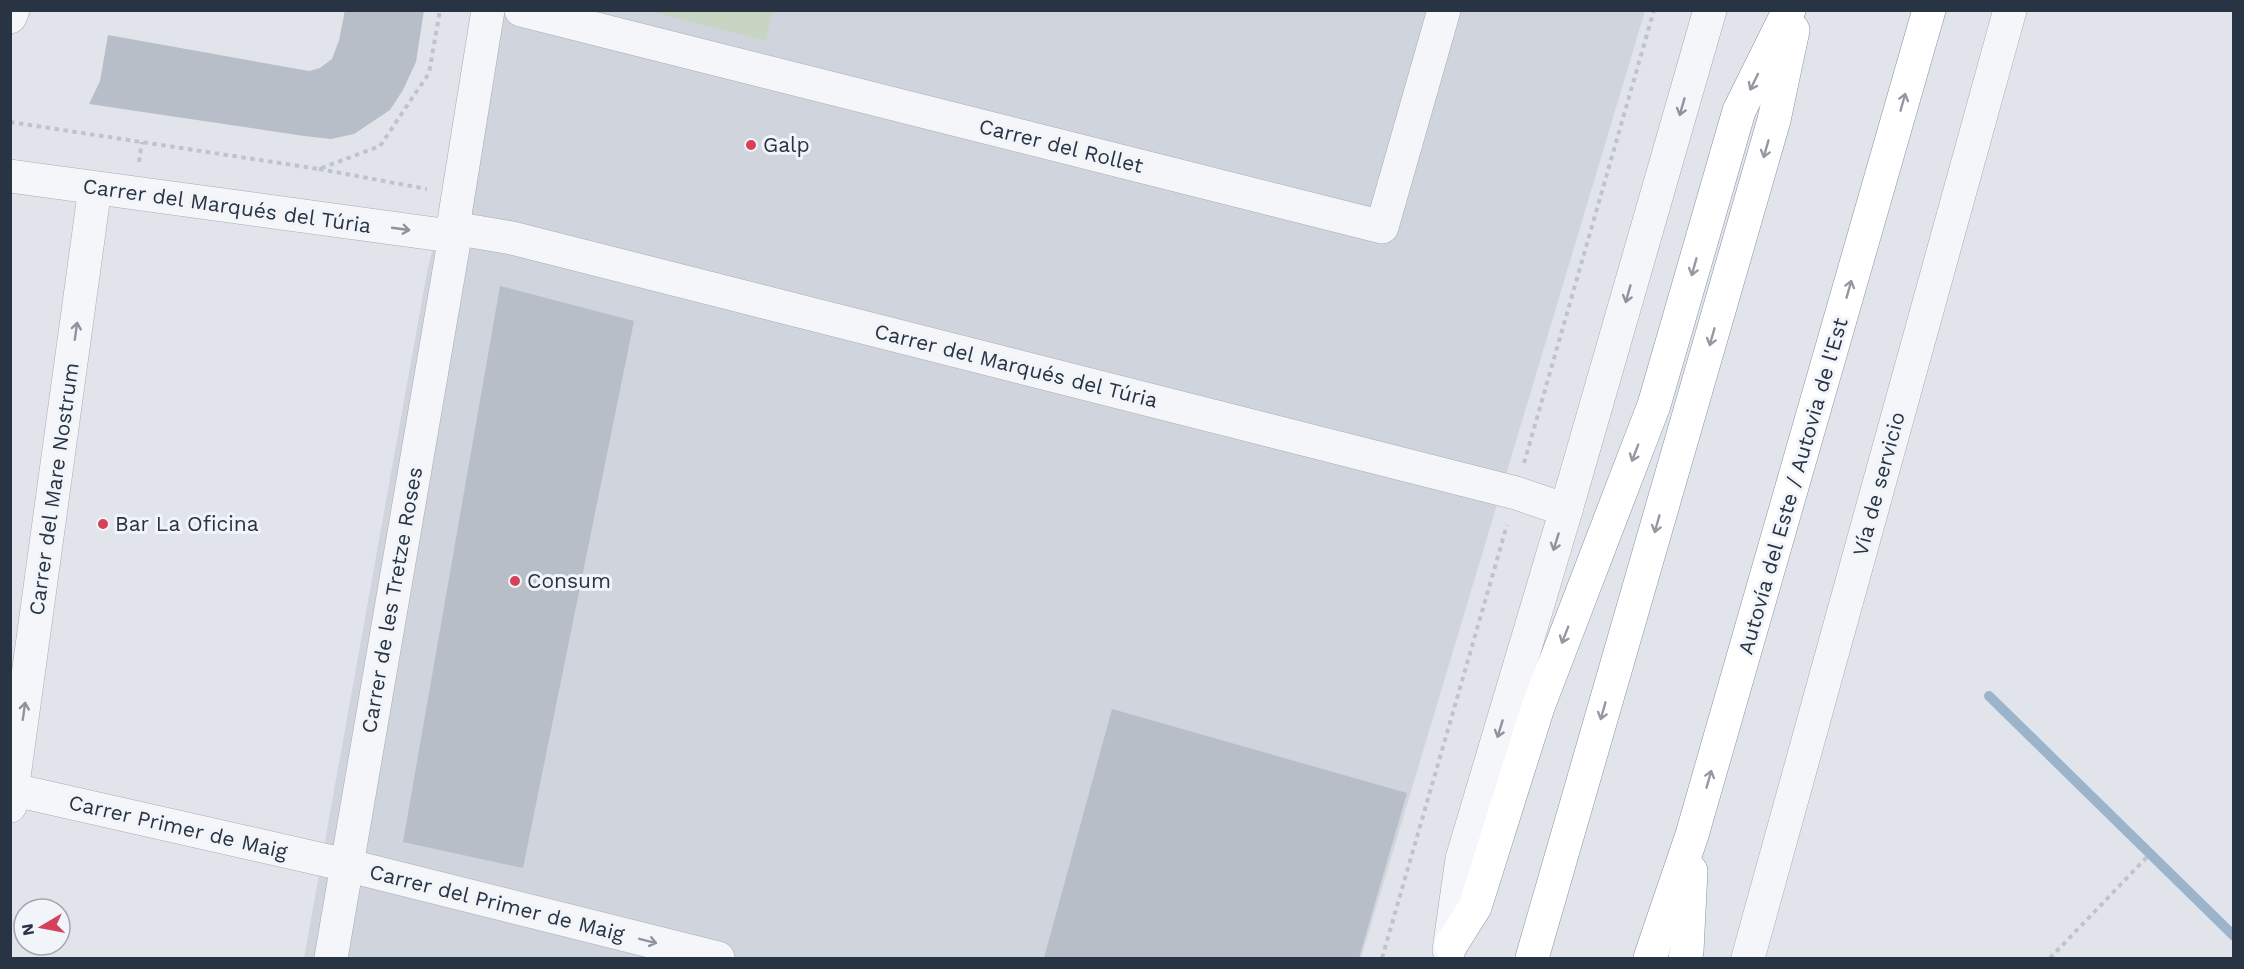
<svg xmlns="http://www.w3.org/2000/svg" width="2244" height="969" font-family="'Work Sans',sans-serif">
  <rect width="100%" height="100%" fill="#e1e5eb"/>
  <path fill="#cfd4dd" d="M 494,11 L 1645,11 L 1361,958 L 304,958 L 428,267 Z"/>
  <path fill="#c7d5c2" d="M 649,11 L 772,11 L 766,41 Z"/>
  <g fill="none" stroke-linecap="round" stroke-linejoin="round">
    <path stroke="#9bb4cc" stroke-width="10" d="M 1989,696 L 2234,936"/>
  </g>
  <g fill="#b8bec8">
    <path d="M 345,10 L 424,10 L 416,62 L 403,90 L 390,110 L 354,134 L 331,139 L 304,136 L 89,104 L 100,81 L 108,35 L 309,71 L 320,68 L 332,59 L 339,40 Z"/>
    <path d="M 500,286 L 634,321 L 523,868 L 403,842 Z"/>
    <path d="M 1112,709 L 1407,793 L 1359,958 L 1044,958 Z"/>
  </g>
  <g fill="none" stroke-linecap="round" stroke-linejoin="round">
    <defs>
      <g id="minor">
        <path d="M 521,10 L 1382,227 L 1444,10"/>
        <path d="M 10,17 L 13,10"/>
        <path d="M 10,176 L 443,235"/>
        <path d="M 454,221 L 488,10"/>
        <path d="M 465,230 L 512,238 L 1516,493 L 1566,510"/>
        <path d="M 10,789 L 346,865 L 718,958"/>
        <path d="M 10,806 L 95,188"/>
        <path d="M 1449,950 L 1462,859 L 1566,510 L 1710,10"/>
        <path d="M 331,958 L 454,242"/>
        <path d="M 1748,958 L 2010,10"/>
      </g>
      <g id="highway">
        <path d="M 1451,945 L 1475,907 L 1538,707 L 1654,405 L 1739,111 L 1789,10"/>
        <path d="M 1532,958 L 1774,120 L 1793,30"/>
        <path d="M 1650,958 L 1692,835 L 1929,10"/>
        <path d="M 1685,958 L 1687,951 L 1691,871"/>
      </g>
    </defs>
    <use href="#minor" stroke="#a6acb5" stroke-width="34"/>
    <use href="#highway" stroke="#8893a2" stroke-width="34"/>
    <g stroke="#bfc3ca" stroke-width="4" stroke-dasharray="4.5 4.5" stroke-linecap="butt">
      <path d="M 10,122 L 319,169 L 380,146 L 429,73 L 440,10"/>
      <path d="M 139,162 L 142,142"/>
      <path d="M 319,169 L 427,189"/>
      <path d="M 1524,463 L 1654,10"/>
      <path d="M 1382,958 L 1507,525"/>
      <path d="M 2050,958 L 2147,857"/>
    </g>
    <use href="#minor" stroke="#f4f6f9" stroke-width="33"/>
    <use href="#highway" stroke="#fff" stroke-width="33"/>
  </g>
  <defs><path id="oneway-shaft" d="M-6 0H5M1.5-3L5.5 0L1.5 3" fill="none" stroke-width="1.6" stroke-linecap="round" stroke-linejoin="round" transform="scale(1.5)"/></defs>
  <g stroke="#9499a1">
    <use href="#oneway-shaft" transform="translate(1754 82) rotate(116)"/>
    <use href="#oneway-shaft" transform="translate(1903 102) rotate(-74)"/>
    <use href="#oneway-shaft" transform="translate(1766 149) rotate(106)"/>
    <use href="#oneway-shaft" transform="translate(1694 267) rotate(106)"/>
    <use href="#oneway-shaft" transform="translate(1849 289) rotate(-74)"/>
    <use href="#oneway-shaft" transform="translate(1712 337) rotate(106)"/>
    <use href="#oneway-shaft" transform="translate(1635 453) rotate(111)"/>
    <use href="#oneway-shaft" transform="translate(1657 524) rotate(106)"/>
    <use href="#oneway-shaft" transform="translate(1565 635) rotate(111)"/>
    <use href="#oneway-shaft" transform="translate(1603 711) rotate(106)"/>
    <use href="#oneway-shaft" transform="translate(1709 779) rotate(-74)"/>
  </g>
  <g stroke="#8e949e">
    <use href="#oneway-shaft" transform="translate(1682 107) rotate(106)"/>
    <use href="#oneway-shaft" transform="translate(401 229) rotate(8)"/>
    <use href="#oneway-shaft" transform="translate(1628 294) rotate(106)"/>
    <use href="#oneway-shaft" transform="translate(76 331) rotate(-82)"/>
    <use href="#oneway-shaft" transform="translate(1556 542) rotate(107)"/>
    <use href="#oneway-shaft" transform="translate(24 711) rotate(-82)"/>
    <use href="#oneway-shaft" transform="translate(1500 729) rotate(107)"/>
    <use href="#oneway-shaft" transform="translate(648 941) rotate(14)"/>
  </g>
  <g fill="#d5415b" stroke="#f1f4f8" stroke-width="2">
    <circle cx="751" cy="145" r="6"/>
    <circle cx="103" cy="524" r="6"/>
    <circle cx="515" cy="581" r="6"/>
  </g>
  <g text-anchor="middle" stroke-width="6" stroke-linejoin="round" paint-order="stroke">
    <g font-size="21" fill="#283343" stroke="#f1f4f8" text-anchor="start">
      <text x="763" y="152">Galp</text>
      <text x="115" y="531">Bar La Oficina</text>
      <text x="527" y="588">Consum</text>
    </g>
    <g font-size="21" fill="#283343" stroke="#f1f4f8">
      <text transform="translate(1061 146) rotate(14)" y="7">Carrer del Rollet</text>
      <text transform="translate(227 206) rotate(8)" y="7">Carrer del Marqués del Túria</text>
      <text transform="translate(1016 366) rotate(14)" y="7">Carrer del Marqués del Túria</text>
      <text transform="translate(1879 484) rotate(-75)" y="7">Vía de servicio</text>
      <text transform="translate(1793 486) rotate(-74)" y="7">Autovía del Este / Autovia de l'Est</text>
      <text transform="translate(54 489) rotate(-82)" y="7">Carrer del Mare Nostrum</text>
      <text transform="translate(392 600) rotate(-80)" y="7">Carrer de les Tretze Roses</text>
      <text transform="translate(178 827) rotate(13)" y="7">Carrer Primer de Maig</text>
      <text transform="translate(497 903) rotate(14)" y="7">Carrer del Primer de Maig</text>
    </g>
  </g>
  <rect width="2244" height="969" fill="none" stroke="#283343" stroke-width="24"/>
  <g transform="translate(42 927) rotate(260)"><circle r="28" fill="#f1f4f8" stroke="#a1a7b0" stroke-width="1.5"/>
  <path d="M0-4.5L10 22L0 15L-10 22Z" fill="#d5415b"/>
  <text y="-9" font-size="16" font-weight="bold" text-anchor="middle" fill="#283343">N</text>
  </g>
</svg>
